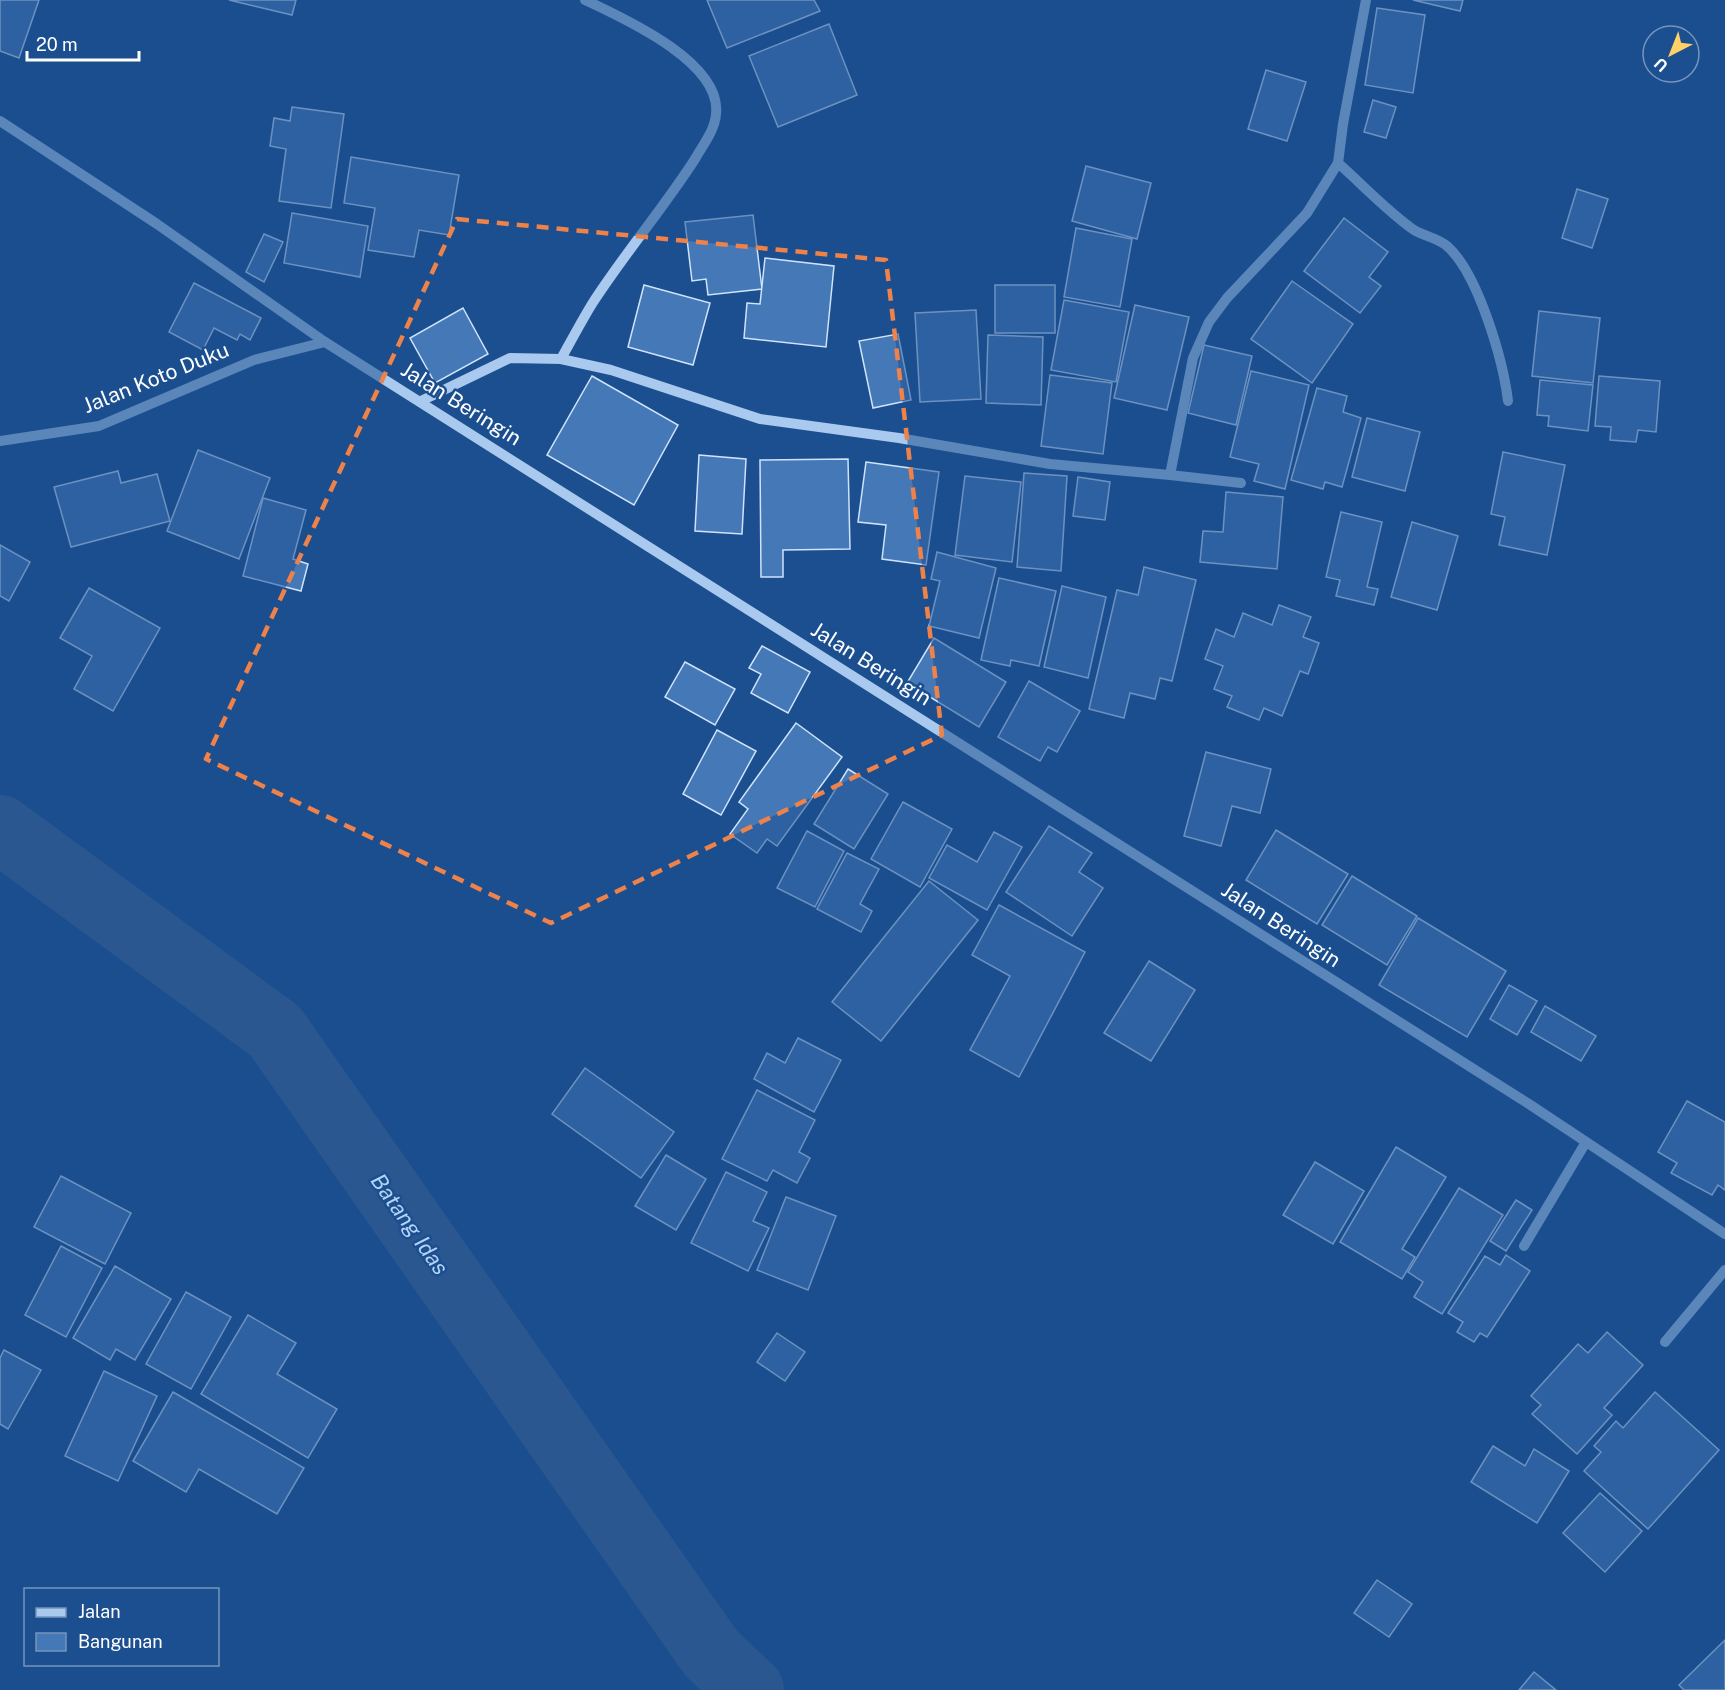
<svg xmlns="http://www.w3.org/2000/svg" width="1725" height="1690" font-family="'Public Sans',sans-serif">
  <rect width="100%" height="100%" fill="#1b4f8f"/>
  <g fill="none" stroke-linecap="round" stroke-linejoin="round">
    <path stroke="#3c6290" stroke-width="68" d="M 0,829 L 275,1031 L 711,1653 L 750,1690"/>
  </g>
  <g fill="#4478b7" stroke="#cfe3fa" stroke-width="1.5">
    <path d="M 0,0 L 39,0 L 19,58 L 0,51 Z"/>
    <path d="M 229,0 L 296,0 L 292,15 Z"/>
    <path d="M 707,0 L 814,0 L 820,11 L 727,48 Z"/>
    <path d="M 1413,0 L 1463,0 L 1460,11 Z"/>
    <path d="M 1377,8 L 1425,15 L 1413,93 L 1365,85 Z"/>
    <path d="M 829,24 L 857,95 L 778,127 L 749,56 Z"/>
    <path d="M 1266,70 L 1306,82 L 1287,141 L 1248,129 Z"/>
    <path d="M 1373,100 L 1396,107 L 1386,138 L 1364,132 Z"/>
    <path d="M 292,107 L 344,114 L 331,208 L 279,201 L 286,149 L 270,146 L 274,118 L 290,121 Z"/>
    <path d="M 351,157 L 459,175 L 449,235 L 419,230 L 414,257 L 368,250 L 375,208 L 344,203 Z"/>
    <path d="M 1086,166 L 1151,183 L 1137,239 L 1072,221 Z"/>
    <path d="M 1577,189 L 1608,199 L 1592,248 L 1562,238 Z"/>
    <path d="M 292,213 L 368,226 L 360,277 L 284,263 Z"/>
    <path d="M 753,215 L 762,289 L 708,295 L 706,279 L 692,281 L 685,222 Z"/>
    <path d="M 1344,218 L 1388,252 L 1369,277 L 1381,286 L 1360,313 L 1304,271 Z"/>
    <path d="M 1076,228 L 1132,239 L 1120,307 L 1064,297 Z"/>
    <path d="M 264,234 L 283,242 L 264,282 L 246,272 Z"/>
    <path d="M 765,258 L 834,266 L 826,347 L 744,338 L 747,303 L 760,304 Z"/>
    <path d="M 1292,281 L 1353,324 L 1312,383 L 1251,339 Z"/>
    <path d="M 194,283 L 261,318 L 250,340 L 240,334 L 237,340 L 214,328 L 203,350 L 169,332 Z"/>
    <path d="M 644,285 L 710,303 L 693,365 L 628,347 Z"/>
    <rect x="995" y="285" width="60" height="48"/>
    <path d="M 1064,300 L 1129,312 L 1116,382 L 1051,370 Z"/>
    <path d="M 1135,305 L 1189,317 L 1167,410 L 1114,398 Z"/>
    <path d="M 463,308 L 488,354 L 435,383 L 410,338 Z"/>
    <path d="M 976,310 L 981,399 L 920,402 L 915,313 Z"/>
    <path d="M 1539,311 L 1600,318 L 1593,383 L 1532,376 Z"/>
    <path d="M 898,334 L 911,400 L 873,408 L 859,341 Z"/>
    <path d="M 988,335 L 1043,337 L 1041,405 L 986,403 Z"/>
    <path d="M 1204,345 L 1252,356 L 1236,425 L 1188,413 Z"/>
    <path d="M 1251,371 L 1309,385 L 1285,489 L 1254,481 L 1259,464 L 1230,457 Z"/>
    <path d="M 1050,375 L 1112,383 L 1103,454 L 1041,446 Z"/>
    <path d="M 592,376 L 678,425 L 634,505 L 547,455 Z"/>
    <path d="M 1599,376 L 1660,381 L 1656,432 L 1638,430 L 1636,442 L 1610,440 L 1611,427 L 1595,426 Z"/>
    <path d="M 1540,380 L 1593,385 L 1588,431 L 1548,426 L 1549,416 L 1537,415 Z"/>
    <path d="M 1317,388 L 1347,396 L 1343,412 L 1361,418 L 1342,487 L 1325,482 L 1323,489 L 1291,480 Z"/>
    <path d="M 1367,418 L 1420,432 L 1405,491 L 1352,477 Z"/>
    <path d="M 198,450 L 270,478 L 239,559 L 167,531 Z"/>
    <path d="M 1503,452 L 1565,465 L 1547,555 L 1499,545 L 1505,517 L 1491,514 Z"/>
    <path d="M 699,455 L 746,459 L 742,534 L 695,531 Z"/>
    <path d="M 848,459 L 850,549 L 783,550 L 783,577 L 761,577 L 760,460 Z"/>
    <path d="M 866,462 L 939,472 L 926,565 L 882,559 L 886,525 L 858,522 Z"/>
    <path d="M 118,471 L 121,483 L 157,474 L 170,521 L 71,547 L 54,487 Z"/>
    <path d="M 1024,473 L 1067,476 L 1061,571 L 1017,567 Z"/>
    <path d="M 965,476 L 1021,482 L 1012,562 L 955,555 Z"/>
    <path d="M 1078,477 L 1110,482 L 1105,520 L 1073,516 Z"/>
    <path d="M 1226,492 L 1283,497 L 1277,569 L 1200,562 L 1203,531 L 1223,532 Z"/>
    <path d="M 263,498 L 306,510 L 293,559 L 308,564 L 301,591 L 243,576 Z"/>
    <path d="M 1341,512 L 1382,522 L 1367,587 L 1378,589 L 1374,605 L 1336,596 L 1340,580 L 1326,577 Z"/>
    <path d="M 1412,522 L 1458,536 L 1437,610 L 1391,597 Z"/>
    <path d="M 0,545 L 30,562 L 9,601 L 0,596 Z"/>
    <path d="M 937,552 L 996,568 L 979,638 L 929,626 L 940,581 L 931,579 Z"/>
    <path d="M 1144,567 L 1196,580 L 1172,681 L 1160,678 L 1155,699 L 1130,693 L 1124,718 L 1089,709 L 1117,590 L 1138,595 Z"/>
    <path d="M 999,578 L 1056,591 L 1039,666 L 1011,660 L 1010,666 L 981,660 Z"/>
    <path d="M 1062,586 L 1106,597 L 1088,678 L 1044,667 Z"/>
    <path d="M 89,588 L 160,628 L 113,711 L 74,689 L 92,656 L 60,638 Z"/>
    <path d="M 1279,605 L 1311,617 L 1303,637 L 1319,643 L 1308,674 L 1300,671 L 1282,716 L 1264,708 L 1259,720 L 1227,707 L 1232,696 L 1214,689 L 1223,666 L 1205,659 L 1216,629 L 1234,637 L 1243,613 L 1272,625 Z"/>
    <path d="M 934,638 L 1006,682 L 979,727 L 907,683 Z"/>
    <path d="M 762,646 L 810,672 L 788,713 L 751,693 L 761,674 L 749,668 Z"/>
    <path d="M 685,662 L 735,689 L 715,725 L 665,697 Z"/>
    <path d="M 1029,681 L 1080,711 L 1057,752 L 1048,747 L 1040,761 L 998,737 Z"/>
    <path d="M 796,723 L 842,757 L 777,846 L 767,839 L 757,853 L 730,834 L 748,809 L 739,802 Z"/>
    <path d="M 717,730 L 756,751 L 721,815 L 683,794 Z"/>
    <path d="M 1206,752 L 1271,769 L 1260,813 L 1232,806 L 1221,846 L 1184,836 Z"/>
    <path d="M 848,769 L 888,794 L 854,849 L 814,824 Z"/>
    <path d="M 903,802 L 952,829 L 920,887 L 871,859 Z"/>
    <path d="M 1049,826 L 1092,853 L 1079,872 L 1103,888 L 1072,936 L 1006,892 Z"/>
    <path d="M 1276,830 L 1348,874 L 1317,924 L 1246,880 Z"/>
    <path d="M 807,831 L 844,851 L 815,907 L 777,888 Z"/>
    <path d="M 994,832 L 1022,847 L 987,910 L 929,878 L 947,845 L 977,862 Z"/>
    <path d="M 847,853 L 879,869 L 860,904 L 872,911 L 861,932 L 817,909 Z"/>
    <path d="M 1352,876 L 1417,916 L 1387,965 L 1322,925 Z"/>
    <path d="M 929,881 L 978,920 L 881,1041 L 832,1002 Z"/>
    <path d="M 999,905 L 1085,952 L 1019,1077 L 970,1050 L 1010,976 L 972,955 Z"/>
    <path d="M 1418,918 L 1506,971 L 1467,1037 L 1379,985 Z"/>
    <path d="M 1149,961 L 1195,990 L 1151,1061 L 1104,1033 Z"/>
    <path d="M 1509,985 L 1537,1001 L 1517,1035 L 1490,1019 Z"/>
    <path d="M 1545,1006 L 1596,1036 L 1581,1061 L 1531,1032 Z"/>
    <path d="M 798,1038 L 841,1060 L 814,1112 L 754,1079 L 767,1053 L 785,1063 Z"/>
    <path d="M 585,1068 L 674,1132 L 641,1178 L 552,1114 Z"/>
    <path d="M 757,1090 L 815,1120 L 799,1152 L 810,1158 L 797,1183 L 773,1170 L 767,1181 L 722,1159 Z"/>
    <path d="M 1687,1101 L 1725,1122 L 1725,1190 L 1718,1185 L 1712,1195 L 1671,1173 L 1677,1163 L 1658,1152 Z"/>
    <path d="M 1396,1147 L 1446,1177 L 1402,1249 L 1415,1257 L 1402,1279 L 1340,1242 Z"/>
    <path d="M 666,1155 L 706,1179 L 676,1230 L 635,1206 Z"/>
    <path d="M 1315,1162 L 1364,1191 L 1333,1244 L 1283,1215 Z"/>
    <path d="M 726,1172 L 767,1192 L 753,1221 L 769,1228 L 748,1271 L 691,1243 Z"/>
    <path d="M 61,1176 L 131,1213 L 105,1264 L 34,1227 Z"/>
    <path d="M 1459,1188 L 1503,1215 L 1442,1314 L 1414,1297 L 1423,1282 L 1408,1272 Z"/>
    <path d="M 786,1197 L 836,1216 L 808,1290 L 757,1270 Z"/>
    <path d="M 1516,1200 L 1532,1210 L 1506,1251 L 1490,1241 Z"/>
    <path d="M 61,1246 L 102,1268 L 66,1337 L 25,1315 Z"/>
    <path d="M 1506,1255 L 1530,1271 L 1487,1337 L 1480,1333 L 1474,1342 L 1457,1332 L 1463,1322 L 1448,1313 L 1485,1256 L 1500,1265 Z"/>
    <path d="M 115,1266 L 171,1299 L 135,1360 L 116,1349 L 110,1360 L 73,1338 Z"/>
    <path d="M 186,1292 L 231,1317 L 191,1389 L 146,1364 Z"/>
    <path d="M 248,1315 L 296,1343 L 277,1374 L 337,1409 L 308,1458 L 201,1394 Z"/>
    <path d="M 1607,1332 L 1643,1365 L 1604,1408 L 1612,1415 L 1577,1454 L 1532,1414 L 1541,1405 L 1531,1396 L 1578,1344 L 1588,1353 Z"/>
    <path d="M 777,1333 L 805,1352 L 785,1381 L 757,1362 Z"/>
    <path d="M 4,1350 L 41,1370 L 8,1429 L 0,1424 L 0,1358 Z"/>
    <path d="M 104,1371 L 157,1396 L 118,1481 L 65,1456 Z"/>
    <path d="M 173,1392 L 304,1468 L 277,1514 L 199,1469 L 186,1492 L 133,1461 Z"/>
    <path d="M 1655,1392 L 1719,1450 L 1648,1529 L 1584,1471 L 1601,1452 L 1594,1446 L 1616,1421 L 1623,1428 Z"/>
    <path d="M 1493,1446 L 1525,1466 L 1534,1449 L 1569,1471 L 1537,1523 L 1471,1482 Z"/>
    <path d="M 1600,1493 L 1642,1531 L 1605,1572 L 1563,1533 Z"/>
    <path d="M 1377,1580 L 1412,1604 L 1389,1637 L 1354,1613 Z"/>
    <path d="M 1725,1640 L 1725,1690 L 1684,1690 L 1679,1685 Z"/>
    <path d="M 1534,1672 L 1556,1690 L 1519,1690 Z"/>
  </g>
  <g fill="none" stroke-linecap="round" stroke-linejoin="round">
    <g stroke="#a9c9ee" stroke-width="10">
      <path d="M 0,121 L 157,224 L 325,342 L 1532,1106 L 1725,1234"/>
      <path d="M 1338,163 C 1363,185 1387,211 1414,230 C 1424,236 1438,238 1447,246 C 1478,273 1503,360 1508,401"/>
      <path d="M 561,359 C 571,341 581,322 592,304 C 624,254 663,209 695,159 C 703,145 715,130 716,114 C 722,62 623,18 585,0"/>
      <path d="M 421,401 L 510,358 L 561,359 L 611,370 L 760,419 L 899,438 L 1050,464 L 1170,475 L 1193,358 L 1209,322 L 1227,298 L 1307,213 L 1338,163 L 1343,124 L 1366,0"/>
      <path d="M 0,441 L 99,426 L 254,360 L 325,342"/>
      <path d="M 1170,475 L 1241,483"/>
      <path d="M 1524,1246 L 1586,1142"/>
      <path d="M 1665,1342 L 1725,1270"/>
    </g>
  </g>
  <path d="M0 0H1725V1690H0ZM 457,219 L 886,260 L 942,735 L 551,923 L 206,759 Z" fill="#1b4f8f" fill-opacity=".55" fill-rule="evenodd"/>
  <path fill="none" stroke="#ee8249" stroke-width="4.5" stroke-dasharray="12 8" stroke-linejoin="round" d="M 457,219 L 886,260 L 942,735 L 551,923 L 206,759 Z"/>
  <g text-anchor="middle" stroke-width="5" stroke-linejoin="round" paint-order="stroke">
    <g font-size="21" fill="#fff" stroke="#1b4f8f">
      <text transform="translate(156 378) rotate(-22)" y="7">Jalan Koto Duku</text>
      <text transform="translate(461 404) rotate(32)" y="7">Jalan Beringin</text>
      <text transform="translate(871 664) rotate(32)" y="7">Jalan Beringin</text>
      <text transform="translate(1281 925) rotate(33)" y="7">Jalan Beringin</text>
    </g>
    <g font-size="22" font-style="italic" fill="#b5d3f5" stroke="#1b4f8f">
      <text transform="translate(410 1224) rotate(55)" y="8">Batang Idas</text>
    </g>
  </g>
  <rect x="24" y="1588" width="195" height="78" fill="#1b4f8f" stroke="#7695bc" stroke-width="1.5"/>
  <rect x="36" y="1608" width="30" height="9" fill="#a9c9ee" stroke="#7695bc" stroke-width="1.5"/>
  <text x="78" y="1618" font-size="18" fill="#ffffff">Jalan</text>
  <rect x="36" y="1633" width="30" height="18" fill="#4478b7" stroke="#7695bc" stroke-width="1.5"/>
  <text x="78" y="1648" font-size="18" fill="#ffffff">Bangunan</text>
  <g transform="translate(1671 54) rotate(222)"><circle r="28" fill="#1b4f8f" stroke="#7695bc" stroke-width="1.5"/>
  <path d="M0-4.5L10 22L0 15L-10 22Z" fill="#ffd166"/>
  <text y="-9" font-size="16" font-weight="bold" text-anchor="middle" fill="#ffffff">U</text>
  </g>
  <path d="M27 51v9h112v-9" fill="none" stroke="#ffffff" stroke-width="3"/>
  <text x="36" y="51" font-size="18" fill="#ffffff" stroke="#1b4f8f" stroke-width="4.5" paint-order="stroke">20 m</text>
</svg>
